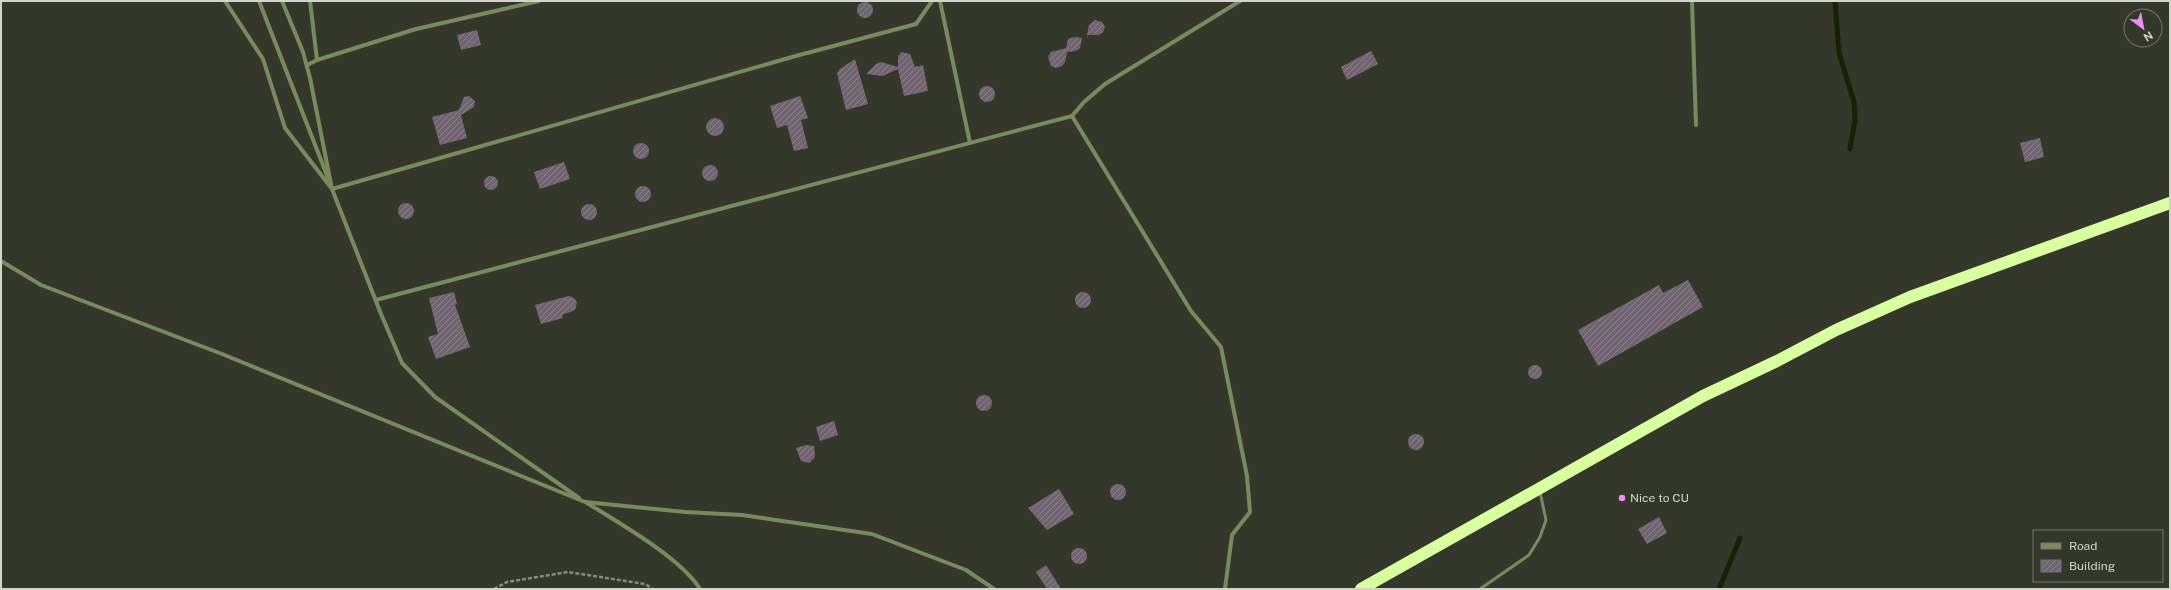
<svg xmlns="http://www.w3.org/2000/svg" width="2171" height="590" font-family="'Public Sans',sans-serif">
  <defs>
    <pattern id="building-hatch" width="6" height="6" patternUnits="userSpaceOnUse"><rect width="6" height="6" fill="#706470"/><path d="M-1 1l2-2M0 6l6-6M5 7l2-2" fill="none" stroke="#8a808a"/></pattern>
  </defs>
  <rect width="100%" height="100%" fill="#33382b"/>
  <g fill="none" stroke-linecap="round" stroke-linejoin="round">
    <g stroke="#162200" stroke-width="5">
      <path d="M 1835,1 L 1839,53 L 1854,102 L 1855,120 L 1850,149"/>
      <path d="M 1719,589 L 1740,538"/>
    </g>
  </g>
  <g fill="url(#building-hatch)">
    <circle cx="865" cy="10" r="8"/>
    <path d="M 1095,20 L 1102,22 L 1105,27 L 1103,32 L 1099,35 L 1087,35 L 1089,25 Z"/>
    <path d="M 477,30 L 481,45 L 461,50 L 457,35 Z"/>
    <path d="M 1075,37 L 1082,38 L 1080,48 L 1076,51 L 1067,52 L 1065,62 L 1062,66 L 1056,68 L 1051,66 L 1048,57 L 1051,52 L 1066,48 L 1068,39 Z"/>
    <path d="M 1371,51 L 1378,64 L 1347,80 L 1341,67 Z"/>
    <path d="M 902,52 L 910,54 L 915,67 L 923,65 L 928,91 L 904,96 L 898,69 L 883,76 L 866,74 L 876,64 L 881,62 L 898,67 L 898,56 Z"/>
    <path d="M 855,59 L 868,104 L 846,110 L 837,73 L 840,69 Z"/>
    <circle cx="987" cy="94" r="8"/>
    <path d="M 469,96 L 475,101 L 474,107 L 461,115 L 467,138 L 440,145 L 432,117 L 459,110 L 464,97 Z"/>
    <path d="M 800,96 L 808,118 L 801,120 L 808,148 L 794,151 L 787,125 L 777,128 L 770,106 Z"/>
    <circle cx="715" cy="127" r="9"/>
    <path d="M 2040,138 L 2044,157 L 2025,162 L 2020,143 Z"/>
    <circle cx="641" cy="151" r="8"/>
    <path d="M 564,162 L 570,179 L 540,189 L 534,172 Z"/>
    <circle cx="710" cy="173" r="8"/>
    <circle cx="491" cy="183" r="7"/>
    <circle cx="643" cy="194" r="8"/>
    <circle cx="406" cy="211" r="8"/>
    <circle cx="589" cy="212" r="8"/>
    <path d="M 1688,280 L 1703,307 L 1598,366 L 1578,330 L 1659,285 L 1663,293 Z"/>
    <path d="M 454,292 L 457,304 L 455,305 L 470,347 L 436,359 L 428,337 L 438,334 L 429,298 Z"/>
    <circle cx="1083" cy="300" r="8"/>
    <path d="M 569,296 L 574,298 L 577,302 L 575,310 L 562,315 L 563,318 L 541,324 L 535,305 Z"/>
    <circle cx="1535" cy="372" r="7"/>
    <circle cx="984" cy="403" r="8"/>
    <path d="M 834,421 L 838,435 L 820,441 L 816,427 Z"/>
    <circle cx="1416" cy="442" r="8"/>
    <path d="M 806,445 L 814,446 L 815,457 L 809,463 L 801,461 L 796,448 Z"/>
    <circle cx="1118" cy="492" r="8"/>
    <path d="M 1059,489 L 1074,514 L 1047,530 L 1028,508 Z"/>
    <path d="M 1659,517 L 1667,533 L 1647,544 L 1638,529 Z"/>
    <circle cx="1079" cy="556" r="8"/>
    <path d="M 1046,565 L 1061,589 L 1047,589 L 1036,572 Z"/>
  </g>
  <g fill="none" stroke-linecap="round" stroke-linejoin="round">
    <path stroke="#878c81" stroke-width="2.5" stroke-dasharray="4 2" stroke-linecap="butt" d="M 494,589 L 507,582 L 568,572 L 645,584 L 653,589"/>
    <path stroke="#798b5c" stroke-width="3" d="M 1480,589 L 1529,555 L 1540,537 L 1546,520 L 1540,492"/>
    <g stroke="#798b5c" stroke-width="4">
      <path d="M 225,1 L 263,59 L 285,128 L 332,189 L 792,57 L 916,24 L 932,1"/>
      <path d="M 259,1 L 328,178"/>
      <path d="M 282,1 L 303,52 L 310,78 L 332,189 L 381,314 L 402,363 L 435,397 L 579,498"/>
      <path d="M 310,1 L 317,60"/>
      <path d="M 940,1 L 970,143"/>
      <path d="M 1692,1 L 1696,125"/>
      <path d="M 307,65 L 317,60 L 416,29 L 539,1"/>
      <path d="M 1072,116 L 1191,311 L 1221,347 L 1247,476 L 1250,512 L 1232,535 L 1225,589"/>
      <path d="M 1,261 L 41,285 L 222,354 L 585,502 L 685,512 L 742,515 L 872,534 L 966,570 L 994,589"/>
      <path d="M 376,300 L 1072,116 L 1084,102 L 1105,84 L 1240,1"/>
      <path d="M 587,503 C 619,523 681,558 700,589"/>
    </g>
    <path stroke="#d9fea0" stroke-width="12" d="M 1361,589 L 1703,396 L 1777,361 L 1836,330 L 1910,297 L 2170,203"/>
  </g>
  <circle fill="#ef8bf6" stroke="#33382b" stroke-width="1.5" cx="1622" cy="498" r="4"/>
  <g text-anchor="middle" stroke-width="3" stroke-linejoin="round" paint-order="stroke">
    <g font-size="12" fill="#d1d5cd" stroke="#33382b" text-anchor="start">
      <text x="1630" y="502">Nice to CU</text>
    </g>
  </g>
  <rect width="2171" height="590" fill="none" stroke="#d1d5cd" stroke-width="4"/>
  <rect x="2033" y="530" width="130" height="52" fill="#33382b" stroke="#72776c"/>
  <rect x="2041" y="543" width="20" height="6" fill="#798b5c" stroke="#72776c"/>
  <text x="2069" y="550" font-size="12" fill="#d1d5cd">Road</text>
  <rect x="2041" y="560" width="20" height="12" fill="url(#building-hatch)" stroke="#72776c"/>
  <text x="2069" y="570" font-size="12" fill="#d1d5cd">Building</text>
  <g transform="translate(2143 28) rotate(148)"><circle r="19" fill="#33382b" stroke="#72776c"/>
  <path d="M0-3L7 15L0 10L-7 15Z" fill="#ef8bf6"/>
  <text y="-6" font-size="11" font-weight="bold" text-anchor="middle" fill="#d1d5cd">N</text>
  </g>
</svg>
